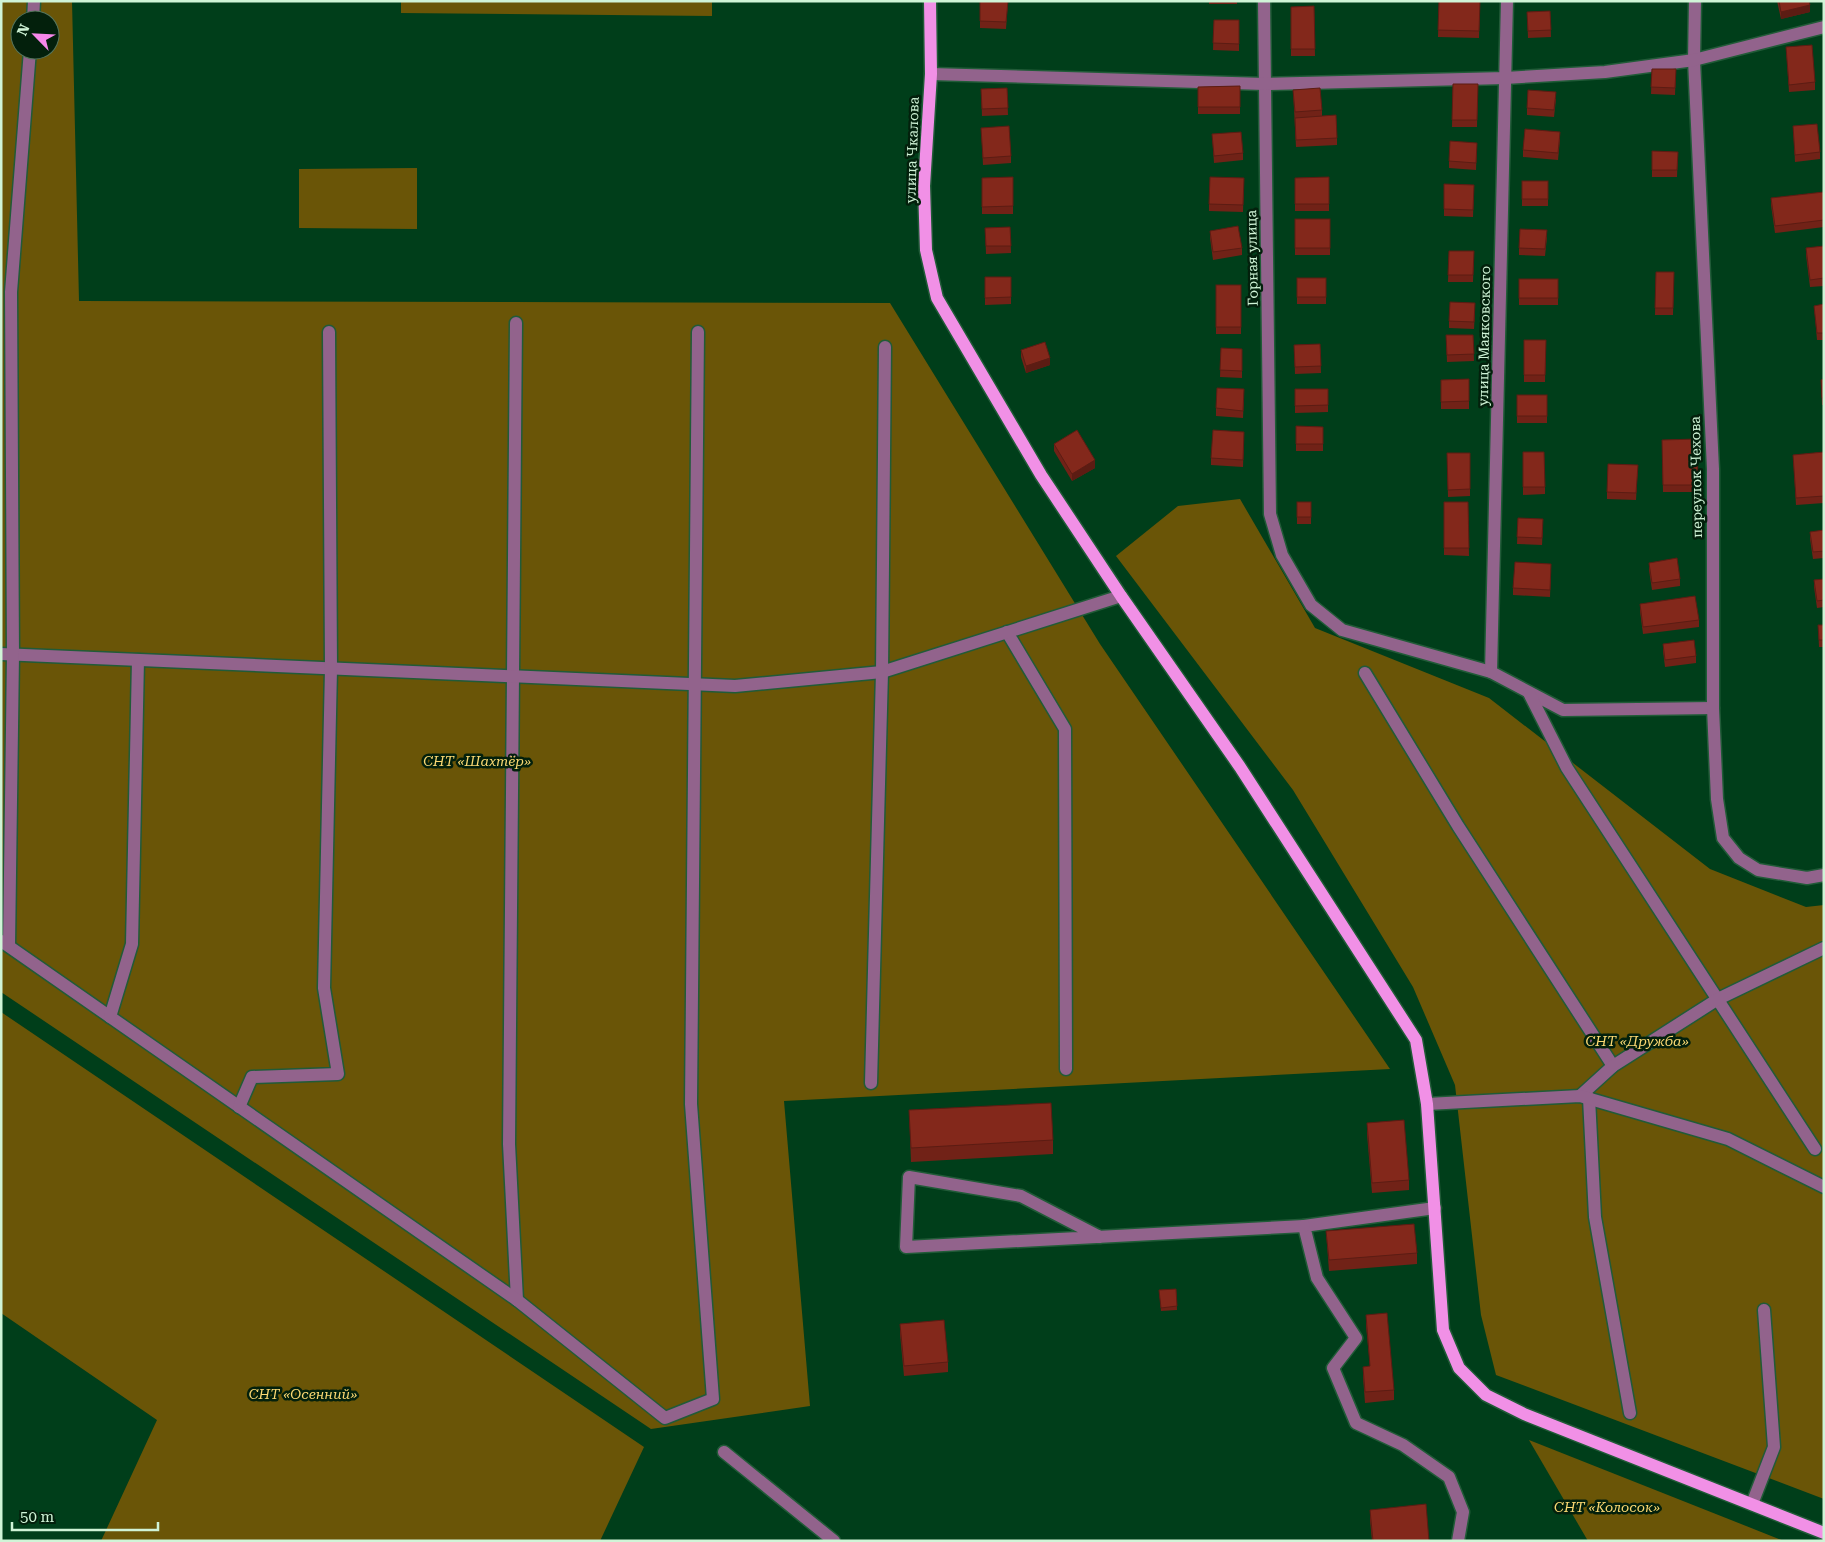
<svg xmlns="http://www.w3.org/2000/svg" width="1825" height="1542" font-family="'Roboto Serif',serif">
  <rect width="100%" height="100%" fill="#003e1a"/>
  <g fill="#6a5507" fill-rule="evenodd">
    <path d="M 1,1 L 72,1 L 79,301 L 890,303 L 1100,644 L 1390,1069 L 784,1101 L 810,1406 L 651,1429 L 1,992 ZM 20,20 L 50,20 L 50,50 L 20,50 Z"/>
    <path d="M 401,1 L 712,1 L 712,16 L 401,13 Z"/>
    <path d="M 417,168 L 417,229 L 299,228 L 299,169 Z"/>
    <path d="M 1240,499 L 1315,628 L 1489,698 L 1710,869 L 1806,907 L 1824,905 L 1824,1499 L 1496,1375 L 1481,1315 L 1455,1085 L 1413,987 L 1293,790 L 1116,556 L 1178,506 Z"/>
    <path d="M 1,1012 L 644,1447 L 600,1541 L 101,1541 L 157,1420 L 1,1313 Z"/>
    <path d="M 1529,1440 L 1784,1541 L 1588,1541 Z"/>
  </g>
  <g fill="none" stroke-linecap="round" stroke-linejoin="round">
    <defs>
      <g id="minor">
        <path d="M 1264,1 L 1270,514 L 1282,555 L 1311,605 L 1342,630 L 1491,672 L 1563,710 L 1713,708"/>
        <path d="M 1695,1 L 1694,60 L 1713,469 L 1713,708 L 1717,799 L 1723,838 L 1739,858 L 1758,870 L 1807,878 L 1824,875"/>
        <path d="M 33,20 L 34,1"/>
        <path d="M 931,74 L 1265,84 L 1505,78 L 1605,72 L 1694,60 L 1824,27"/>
        <path d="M 516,323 L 509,1144 L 517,1300"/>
        <path d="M 1007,632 L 1065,729 L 1066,1069"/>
        <path d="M 1,654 L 735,686 L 882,672 L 1121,596"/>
        <path d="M 1491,672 L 1507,1"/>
        <path d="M 1365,673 L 1458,826 L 1613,1066"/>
        <path d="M 1529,693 L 1567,768 L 1815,1149"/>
        <path d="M 1,941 L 517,1300 L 665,1418 L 713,1399 L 691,1104 L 698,332"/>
        <path d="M 9,946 L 13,655 L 11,292 L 30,50"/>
        <path d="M 110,1017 L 132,944 L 138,660"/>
        <path d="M 871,1083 L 882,672 L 885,347"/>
        <path d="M 1580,1096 L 1613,1066 L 1718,999 L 1824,948"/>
        <path d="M 1589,1098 L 1595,1217 L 1630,1413"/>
        <path d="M 1427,1104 L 1580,1096 L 1728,1139 L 1824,1187"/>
        <path d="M 239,1107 L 252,1077 L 338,1074 L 324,988 L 331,669 L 329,332"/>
        <path d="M 1435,1208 L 1304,1226 L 1317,1278 L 1356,1338 L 1333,1368 L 1356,1423 L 1403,1445 L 1449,1477 L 1463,1512 L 1458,1541"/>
        <path d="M 1100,1237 L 1021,1196 L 909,1177 L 906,1247 L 1304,1226"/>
        <path d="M 724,1452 L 834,1541"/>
        <path d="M 1752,1504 L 1774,1447 L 1764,1310"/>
      </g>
      <path id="major" d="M 930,1 L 931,74 L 924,186 L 926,250 L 937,298 L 1041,475 L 1121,596 L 1240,767 L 1416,1040 L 1427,1104 L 1443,1330 L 1459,1368 L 1486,1395 L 1524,1414 L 1824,1533"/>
    </defs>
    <use href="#minor" stroke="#215b38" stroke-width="15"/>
    <use href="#major" stroke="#215b38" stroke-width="15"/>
    <use href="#minor" stroke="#92638c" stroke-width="12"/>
    <use href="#major" stroke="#f190e6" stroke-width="12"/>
  </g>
  <g fill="#712217">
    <path d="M 1008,1 L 1006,29 L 980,28 L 980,21 Z"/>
    <rect x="1209" y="1" width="28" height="3"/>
    <path d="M 1439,1 L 1480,1 L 1479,38 L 1438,37 Z"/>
    <path d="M 1777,1 L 1809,1 L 1810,12 L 1781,19 Z"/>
    <path d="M 1314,6 L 1315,56 L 1291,56 L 1291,7 Z"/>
    <path d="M 1550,11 L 1551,37 L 1528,38 L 1527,12 Z"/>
    <path d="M 1214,20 L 1239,20 L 1239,51 L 1213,50 Z"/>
    <path d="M 1786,47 L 1815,82 L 1815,90 L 1789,92 Z"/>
    <path d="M 1652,69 L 1676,69 L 1675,95 L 1651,94 Z"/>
    <path d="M 1453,84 L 1478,84 L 1477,127 L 1452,127 Z"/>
    <path d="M 1240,86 L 1240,114 L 1198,114 L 1198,87 Z"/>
    <path d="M 1007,88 L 1008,115 L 982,116 L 981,89 Z"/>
    <path d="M 1293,90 L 1322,110 L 1322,116 L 1337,138 L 1337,145 L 1296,147 Z"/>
    <path d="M 1556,99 L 1554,117 L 1527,115 L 1527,108 Z"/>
    <path d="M 1793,126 L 1820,152 L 1820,159 L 1795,162 Z"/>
    <path d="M 981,128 L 1011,156 L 1011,163 L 983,165 Z"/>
    <path d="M 1212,134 L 1243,153 L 1243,160 L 1214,163 Z"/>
    <path d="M 1560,139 L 1558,160 L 1523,157 L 1523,150 Z"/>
    <path d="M 1477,143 L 1476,170 L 1449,168 L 1449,161 Z"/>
    <path d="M 1652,151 L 1678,152 L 1677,177 L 1652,177 Z"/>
    <path d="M 1013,177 L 1013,214 L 982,214 L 982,178 Z"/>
    <path d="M 1329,177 L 1329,211 L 1295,211 L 1295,178 Z"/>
    <path d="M 1244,178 L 1243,212 L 1209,211 L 1209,204 Z"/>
    <rect x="1522" y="181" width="26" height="25"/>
    <path d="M 1444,184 L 1474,185 L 1473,217 L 1444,216 Z"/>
    <path d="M 1824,192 L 1824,227 L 1775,233 L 1771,205 L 1771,198 Z"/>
    <rect x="1295" y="219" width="35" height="36"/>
    <path d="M 1010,227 L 1011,253 L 986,254 L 985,228 Z"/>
    <path d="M 1210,231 L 1242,248 L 1242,255 L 1213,260 L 1210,238 Z"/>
    <path d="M 1547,237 L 1545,256 L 1519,255 L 1519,248 Z"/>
    <path d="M 1824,246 L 1824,286 L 1810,287 L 1806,255 L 1806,248 Z"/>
    <path d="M 1449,251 L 1474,251 L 1473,282 L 1448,282 Z"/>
    <path d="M 1656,272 L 1674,272 L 1673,315 L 1655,315 Z"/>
    <path d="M 985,277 L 1011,297 L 1011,304 L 985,305 Z"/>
    <path d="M 1297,278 L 1326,297 L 1326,304 L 1297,304 Z"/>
    <rect x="1519" y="279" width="39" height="26"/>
    <rect x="1216" y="285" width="25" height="49"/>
    <path d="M 1824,304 L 1824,340 L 1817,340 L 1814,306 Z"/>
    <path d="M 1475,310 L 1474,329 L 1449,328 L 1449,321 Z"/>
    <path d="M 1446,335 L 1473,335 L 1474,361 L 1447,362 Z"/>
    <path d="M 1524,340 L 1546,340 L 1545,382 L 1524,382 Z"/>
    <path d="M 1320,344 L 1321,373 L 1295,374 L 1294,345 Z"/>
    <path d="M 1221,348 L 1242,349 L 1242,378 L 1220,377 Z"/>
    <path d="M 1021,350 L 1050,365 L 1026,373 L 1021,357 Z"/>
    <path d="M 1469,379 L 1469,409 L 1441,409 L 1441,380 Z"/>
    <path d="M 1824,379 L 1824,405 L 1822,405 L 1821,380 Z"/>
    <path d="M 1295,389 L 1328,389 L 1328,412 L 1295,413 Z"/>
    <rect x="1517" y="395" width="30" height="28"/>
    <path d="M 1244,396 L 1243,418 L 1216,416 L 1216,408 Z"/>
    <path d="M 1296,426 L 1323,427 L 1323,451 L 1296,451 Z"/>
    <path d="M 1244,439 L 1243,467 L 1211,465 L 1211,458 Z"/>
    <path d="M 1697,439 L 1698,492 L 1663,492 L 1662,440 Z"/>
    <path d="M 1054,444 L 1095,468 L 1072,481 L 1054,451 Z"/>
    <path d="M 1523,452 L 1545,487 L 1545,494 L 1523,495 Z"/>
    <path d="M 1824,452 L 1824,503 L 1796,505 L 1793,455 Z"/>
    <path d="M 1447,453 L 1470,453 L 1470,496 L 1448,497 Z"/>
    <path d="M 1638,465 L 1636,500 L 1607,499 L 1607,492 Z"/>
    <rect x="1297" y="502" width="14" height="22"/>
    <path d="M 1444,502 L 1468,502 L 1469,556 L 1444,555 Z"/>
    <path d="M 1518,518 L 1543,526 L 1542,545 L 1517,544 Z"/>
    <path d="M 1824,530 L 1824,558 L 1813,559 L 1810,539 L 1810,532 Z"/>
    <path d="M 1649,563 L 1680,579 L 1680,586 L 1652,590 L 1649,570 Z"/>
    <path d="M 1551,571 L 1550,597 L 1513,595 L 1513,588 Z"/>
    <path d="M 1824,579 L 1824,607 L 1817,608 L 1814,587 L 1814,580 Z"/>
    <path d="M 1640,604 L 1699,620 L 1699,627 L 1643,634 L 1640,611 Z"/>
    <path d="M 1818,625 L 1824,625 L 1824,647 L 1819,647 Z"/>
    <path d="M 1663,644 L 1696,656 L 1696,663 L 1665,667 L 1663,651 Z"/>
    <path d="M 909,1110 L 1053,1140 L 1053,1154 L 911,1162 Z"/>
    <path d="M 1367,1123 L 1409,1180 L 1409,1190 L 1372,1193 L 1367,1134 Z"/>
    <path d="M 1326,1231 L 1417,1253 L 1417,1264 L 1329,1271 Z"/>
    <path d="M 1176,1289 L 1177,1310 L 1161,1311 L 1159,1290 Z"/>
    <path d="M 1366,1315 L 1394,1390 L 1394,1400 L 1365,1403 L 1363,1377 L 1363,1367 L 1370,1366 L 1366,1326 Z"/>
    <path d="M 900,1324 L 948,1362 L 948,1372 L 904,1376 L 900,1334 Z"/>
    <path d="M 1370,1510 L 1429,1541 L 1372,1541 L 1370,1520 Z"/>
  </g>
  <g fill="#5c1c13">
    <path d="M 1810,5 L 1810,12 L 1781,19 L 1781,12 Z"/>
    <path d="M 1050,358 L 1050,365 L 1026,373 L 1026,366 Z"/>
    <path d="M 1095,460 L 1095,468 L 1072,481 L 1072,474 Z"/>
  </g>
  <g fill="#83281b" stroke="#5c1c13">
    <path d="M 980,1 L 1008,1 L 1006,22 L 980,21 Z"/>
    <path d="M 1439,1 L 1480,1 L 1479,31 L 1438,30 Z"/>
    <path d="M 1779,1 L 1809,1 L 1810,5 L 1781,12 Z"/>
    <path d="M 1314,6 L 1315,49 L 1291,49 L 1291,7 Z"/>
    <path d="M 1550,11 L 1551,30 L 1528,31 L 1527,12 Z"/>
    <path d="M 1214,20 L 1239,20 L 1239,44 L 1213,43 Z"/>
    <path d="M 1812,45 L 1815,82 L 1789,85 L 1786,47 Z"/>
    <path d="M 1652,69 L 1676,69 L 1675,88 L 1651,87 Z"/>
    <path d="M 1453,84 L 1478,84 L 1477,120 L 1452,120 Z"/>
    <path d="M 1240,86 L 1240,107 L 1198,107 L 1198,87 Z"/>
    <path d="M 1007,88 L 1008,108 L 982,109 L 981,89 Z"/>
    <path d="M 1320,88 L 1322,110 L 1295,112 L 1293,90 Z"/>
    <path d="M 1528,90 L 1556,92 L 1554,110 L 1527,108 Z"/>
    <path d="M 1336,115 L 1337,138 L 1296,140 L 1295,118 Z"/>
    <path d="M 1817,124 L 1820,152 L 1795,155 L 1793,126 Z"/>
    <path d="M 1009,126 L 1011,156 L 983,158 L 981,128 Z"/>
    <path d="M 1525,129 L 1560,132 L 1558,153 L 1523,150 Z"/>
    <path d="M 1241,132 L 1243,153 L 1214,156 L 1212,134 Z"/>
    <path d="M 1450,141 L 1477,143 L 1476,163 L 1449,161 Z"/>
    <path d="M 1652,151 L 1678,152 L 1677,170 L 1652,170 Z"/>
    <path d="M 1013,177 L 1013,206 L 982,207 L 982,178 Z"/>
    <path d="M 1210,177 L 1244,178 L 1243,205 L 1209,204 Z"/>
    <path d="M 1329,177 L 1329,204 L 1295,204 L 1295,178 Z"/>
    <rect x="1522" y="181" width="26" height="18"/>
    <path d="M 1444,184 L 1474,185 L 1473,210 L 1444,209 Z"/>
    <path d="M 1824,192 L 1824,220 L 1775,226 L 1771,198 Z"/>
    <rect x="1295" y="219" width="35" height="29"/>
    <path d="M 1238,226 L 1242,248 L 1213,252 L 1210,231 Z"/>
    <path d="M 1010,227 L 1011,246 L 986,246 L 985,228 Z"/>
    <path d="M 1520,229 L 1547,230 L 1545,249 L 1519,248 Z"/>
    <path d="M 1824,246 L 1824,278 L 1810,280 L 1806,248 Z"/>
    <path d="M 1449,251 L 1474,251 L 1473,275 L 1448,275 Z"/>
    <path d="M 1656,272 L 1674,272 L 1673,308 L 1655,308 Z"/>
    <path d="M 985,277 L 1011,277 L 1011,297 L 985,298 Z"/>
    <rect x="1297" y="278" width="29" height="19"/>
    <rect x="1519" y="279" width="39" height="19"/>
    <rect x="1216" y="285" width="25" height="42"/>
    <path d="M 1450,302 L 1475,303 L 1474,322 L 1449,321 Z"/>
    <path d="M 1824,304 L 1824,333 L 1817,333 L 1814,306 Z"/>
    <path d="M 1446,335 L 1473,335 L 1474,354 L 1447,355 Z"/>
    <path d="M 1524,340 L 1546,340 L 1545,375 L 1524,375 Z"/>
    <path d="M 1045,342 L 1050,358 L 1026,366 L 1021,350 Z"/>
    <path d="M 1320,344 L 1321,366 L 1295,367 L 1294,345 Z"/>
    <path d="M 1221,348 L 1242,349 L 1242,371 L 1220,370 Z"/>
    <path d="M 1469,379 L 1469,401 L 1441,402 L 1441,380 Z"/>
    <path d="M 1824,379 L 1824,398 L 1822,398 L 1821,380 Z"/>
    <path d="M 1217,388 L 1244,389 L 1243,411 L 1216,408 Z"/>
    <path d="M 1295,389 L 1328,389 L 1328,405 L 1295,406 Z"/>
    <rect x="1517" y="395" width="30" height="21"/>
    <path d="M 1296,426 L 1323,427 L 1323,444 L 1296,444 Z"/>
    <path d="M 1077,430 L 1095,460 L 1072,474 L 1054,444 Z"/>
    <path d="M 1213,430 L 1244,432 L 1243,460 L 1211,458 Z"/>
    <path d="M 1697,439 L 1698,485 L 1663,485 L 1662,440 Z"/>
    <path d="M 1523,452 L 1544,452 L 1545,487 L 1523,487 Z"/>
    <path d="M 1824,452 L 1824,496 L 1796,498 L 1793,455 Z"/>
    <path d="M 1447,453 L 1470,453 L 1470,489 L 1448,490 Z"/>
    <path d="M 1608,464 L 1638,465 L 1636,493 L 1607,492 Z"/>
    <rect x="1297" y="502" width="14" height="15"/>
    <path d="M 1444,502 L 1468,502 L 1469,548 L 1444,548 Z"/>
    <path d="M 1518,518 L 1543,519 L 1542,538 L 1517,537 Z"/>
    <path d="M 1824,530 L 1824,551 L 1813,552 L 1810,532 Z"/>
    <path d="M 1677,558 L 1680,579 L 1652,583 L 1649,563 Z"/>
    <path d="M 1515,562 L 1551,564 L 1550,590 L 1513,588 Z"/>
    <path d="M 1824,579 L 1824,600 L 1817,601 L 1814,580 Z"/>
    <path d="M 1695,596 L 1699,620 L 1643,627 L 1640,604 Z"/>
    <path d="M 1818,625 L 1824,625 L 1824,640 L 1819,640 Z"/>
    <path d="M 1694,640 L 1696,656 L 1665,660 L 1663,644 Z"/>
    <path d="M 1051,1103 L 1053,1140 L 911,1148 L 909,1110 Z"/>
    <path d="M 1404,1120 L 1409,1180 L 1372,1183 L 1367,1123 Z"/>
    <path d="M 1414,1224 L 1417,1253 L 1329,1260 L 1326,1231 Z"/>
    <path d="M 1176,1289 L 1177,1306 L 1161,1308 L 1159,1290 Z"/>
    <path d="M 1387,1313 L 1394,1390 L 1365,1392 L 1363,1367 L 1370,1366 L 1366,1315 Z"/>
    <path d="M 944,1320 L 948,1362 L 904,1366 L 900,1324 Z"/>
    <path d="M 1426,1504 L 1429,1541 L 1373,1541 L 1370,1510 Z"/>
  </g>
  <g text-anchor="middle" stroke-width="5" stroke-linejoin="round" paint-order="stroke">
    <g font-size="14" fill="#d0f4d7" stroke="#03200c">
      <text transform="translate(912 150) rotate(-88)" y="5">улица Чкалова</text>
      <text transform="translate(1252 258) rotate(-91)" y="5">Горная улица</text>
      <text transform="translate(1484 336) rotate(-89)" y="5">улица Маяковского</text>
      <text transform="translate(1696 477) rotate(-91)" y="5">переулок Чехова</text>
    </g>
    <g font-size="14" font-style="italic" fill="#fad873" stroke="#03200c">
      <text x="477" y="766">СНТ «Шахтёр»</text>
      <text x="1637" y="1046">СНТ «Дружба»</text>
      <text x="303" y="1399">СНТ «Осенний»</text>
      <text x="1607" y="1512">СНТ «Колосок»</text>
    </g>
  </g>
  <rect width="1825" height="1542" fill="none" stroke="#d0f4d7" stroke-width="5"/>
  <g transform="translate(35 35) rotate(294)"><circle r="24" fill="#03200c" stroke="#55755d"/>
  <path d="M0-4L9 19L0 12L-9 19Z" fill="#f788eb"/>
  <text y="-8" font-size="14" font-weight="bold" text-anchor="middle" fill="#d0f4d7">N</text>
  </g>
  <path d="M12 1522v8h146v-8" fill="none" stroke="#d0f4d7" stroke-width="2.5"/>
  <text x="20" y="1522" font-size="15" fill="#d0f4d7" stroke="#03200c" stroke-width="4" paint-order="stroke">50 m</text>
</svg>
